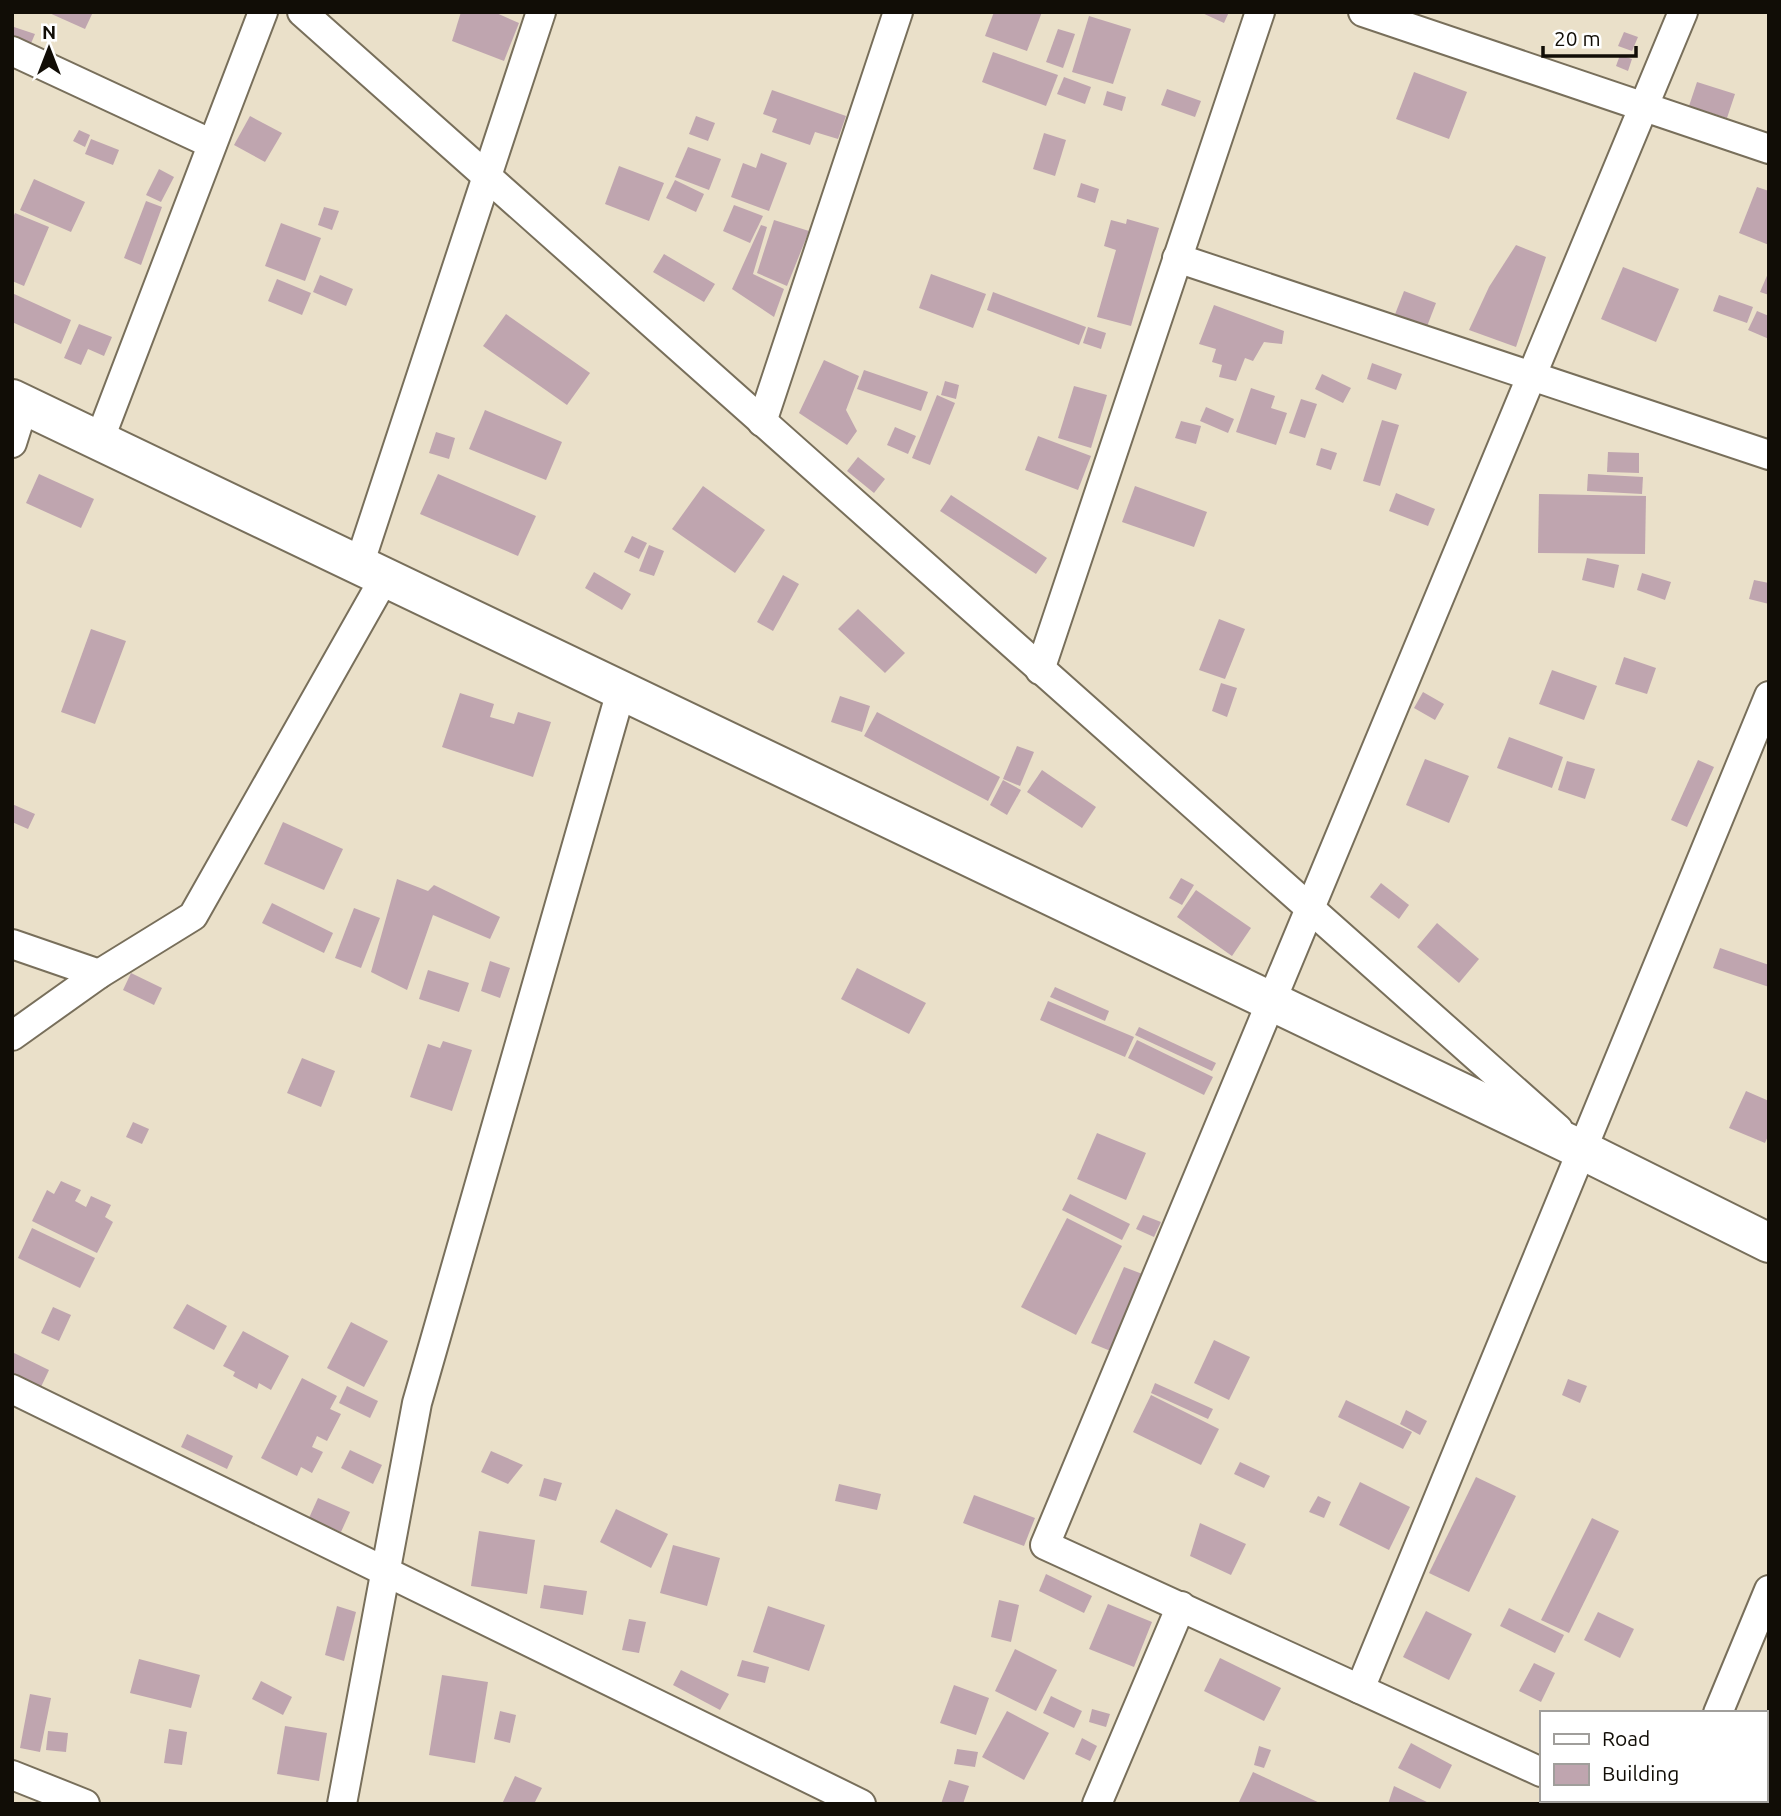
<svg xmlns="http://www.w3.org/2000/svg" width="1781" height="1816" font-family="Ubuntu,sans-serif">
  <rect width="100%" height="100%" fill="#eae0c9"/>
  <g fill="#bfa5af">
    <path d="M 47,12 L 93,12 L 85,29 Z"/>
    <path d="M 461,12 L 494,12 L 519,23 L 504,61 L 452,41 Z"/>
    <path d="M 994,12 L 1042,12 L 1027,51 L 985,36 Z"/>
    <path d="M 1200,12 L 1229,12 L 1224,23 Z"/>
    <path d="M 1089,16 L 1131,29 L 1113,84 L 1072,72 Z"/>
    <path d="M 14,27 L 35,34 L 29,48 L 12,42 Z"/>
    <path d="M 1058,29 L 1075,34 L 1063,68 L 1046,62 Z"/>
    <path d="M 1624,32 L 1638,37 L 1632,51 L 1618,46 Z"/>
    <path d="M 993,52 L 1058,75 L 1046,106 L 982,82 Z"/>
    <path d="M 1620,55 L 1632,59 L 1628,71 L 1616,66 Z"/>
    <path d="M 1414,72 L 1467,92 L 1449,139 L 1396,119 Z"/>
    <path d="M 1064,77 L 1091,87 L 1085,104 L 1057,94 Z"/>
    <path d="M 1697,82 L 1735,94 L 1727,118 L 1689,106 Z"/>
    <path d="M 1167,89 L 1201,101 L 1195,117 L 1161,105 Z"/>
    <path d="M 772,90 L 846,116 L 838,139 L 815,132 L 810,145 L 772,132 L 777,119 L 763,114 Z"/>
    <path d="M 1107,91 L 1126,97 L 1122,111 L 1103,105 Z"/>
    <path d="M 250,116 L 282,133 L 265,162 L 234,145 Z"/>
    <path d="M 696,116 L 715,123 L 708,141 L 689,134 Z"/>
    <path d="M 79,130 L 90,135 L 85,147 L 73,141 Z"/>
    <path d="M 1044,133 L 1066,140 L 1055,176 L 1033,169 Z"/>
    <path d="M 91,139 L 119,150 L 113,165 L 85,154 Z"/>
    <path d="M 688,147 L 721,159 L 709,190 L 675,177 Z"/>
    <path d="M 761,153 L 787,163 L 769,211 L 731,197 L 743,163 L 756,168 Z"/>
    <path d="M 619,166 L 664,183 L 649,221 L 605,204 Z"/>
    <path d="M 159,169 L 174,177 L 161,202 L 146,195 Z"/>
    <path d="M 34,179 L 85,202 L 71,232 L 20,210 Z"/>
    <path d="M 675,180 L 704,194 L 696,212 L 666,198 Z"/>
    <path d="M 1081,183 L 1099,189 L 1095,203 L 1077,197 Z"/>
    <path d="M 1757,187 L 1769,191 L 1769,245 L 1739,233 Z"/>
    <path d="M 146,201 L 162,207 L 141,265 L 124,258 Z"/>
    <path d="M 734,205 L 763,216 L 750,243 L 723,231 Z"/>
    <path d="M 324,207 L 339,211 L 332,230 L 318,225 Z"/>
    <path d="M 15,213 L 49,227 L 24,286 L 12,281 L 12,220 Z"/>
    <path d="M 1127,219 L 1159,228 L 1131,326 L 1097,317 L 1116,250 L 1104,246 L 1111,220 L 1126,224 Z"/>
    <path d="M 774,220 L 809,231 L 787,286 L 757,273 Z"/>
    <path d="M 281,223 L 321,238 L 305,281 L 265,266 Z"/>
    <path d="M 761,225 L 767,227 L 753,274 L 784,289 L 774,317 L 732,289 Z"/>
    <path d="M 1516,245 L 1546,257 L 1516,347 L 1469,330 L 1489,287 Z"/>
    <path d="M 664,254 L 715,284 L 704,302 L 653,272 Z"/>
    <path d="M 1623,267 L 1679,289 L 1656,342 L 1601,319 Z"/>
    <path d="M 1769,271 L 1769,295 L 1760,292 Z"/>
    <path d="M 931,274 L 986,294 L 973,328 L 919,308 Z"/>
    <path d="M 320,275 L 353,289 L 346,306 L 313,292 Z"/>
    <path d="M 277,279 L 311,293 L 302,315 L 268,301 Z"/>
    <path d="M 1404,291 L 1436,303 L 1426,329 L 1394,317 Z"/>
    <path d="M 993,292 L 1086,327 L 1079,345 L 987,310 Z"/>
    <path d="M 12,293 L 71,320 L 61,344 L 12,322 Z"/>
    <path d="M 1719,295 L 1753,307 L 1747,323 L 1713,311 Z"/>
    <path d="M 1214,305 L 1284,331 L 1282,344 L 1264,342 L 1253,361 L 1245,358 L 1236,381 L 1219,377 L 1222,365 L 1212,362 L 1216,349 L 1199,344 Z"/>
    <path d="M 1757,311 L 1769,316 L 1769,339 L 1748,330 Z"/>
    <path d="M 506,314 L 590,373 L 567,405 L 483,346 Z"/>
    <path d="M 79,324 L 112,337 L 104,356 L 88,349 L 81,365 L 64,358 Z"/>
    <path d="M 1088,327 L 1106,333 L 1101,349 L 1083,343 Z"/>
    <path d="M 824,360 L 859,376 L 846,410 L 857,431 L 847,445 L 799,413 Z"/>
    <path d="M 1372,363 L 1402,374 L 1396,390 L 1367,379 Z"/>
    <path d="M 864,370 L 928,392 L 921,411 L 857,389 Z"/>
    <path d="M 1322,374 L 1351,388 L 1343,403 L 1315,389 Z"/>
    <path d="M 945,381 L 959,385 L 956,399 L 941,395 Z"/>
    <path d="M 1074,386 L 1107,395 L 1091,448 L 1058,438 Z"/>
    <path d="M 1251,388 L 1275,396 L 1271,408 L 1287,413 L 1276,445 L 1236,432 Z"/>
    <path d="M 937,395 L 955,403 L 930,465 L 912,458 Z"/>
    <path d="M 1301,399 L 1317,404 L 1305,438 L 1289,433 Z"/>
    <path d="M 1206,407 L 1234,419 L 1228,433 L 1200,421 Z"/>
    <path d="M 485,410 L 562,442 L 546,480 L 469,449 Z"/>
    <path d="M 1382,420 L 1399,425 L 1380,486 L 1363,481 Z"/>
    <path d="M 1181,421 L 1201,426 L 1196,444 L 1175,438 Z"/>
    <path d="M 895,427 L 916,436 L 908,454 L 887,445 Z"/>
    <path d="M 436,432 L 455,438 L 449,459 L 429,453 Z"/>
    <path d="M 1038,436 L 1091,456 L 1078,490 L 1025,470 Z"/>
    <path d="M 1321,448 L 1337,453 L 1331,470 L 1316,465 Z"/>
    <path d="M 1608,452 L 1639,453 L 1639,473 L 1607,472 Z"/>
    <path d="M 858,457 L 885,479 L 874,493 L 847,471 Z"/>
    <path d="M 39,474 L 94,499 L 81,528 L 26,503 Z"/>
    <path d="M 438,474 L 536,516 L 518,556 L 420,514 Z"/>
    <path d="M 1588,474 L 1643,477 L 1642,494 L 1587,491 Z"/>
    <path d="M 703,486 L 765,530 L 735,573 L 672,529 Z"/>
    <path d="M 1135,486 L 1207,512 L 1194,547 L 1122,522 Z"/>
    <path d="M 1396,493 L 1435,509 L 1428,526 L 1389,511 Z"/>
    <path d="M 1539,494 L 1646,496 L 1645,554 L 1538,553 Z"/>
    <path d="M 951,495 L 1047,558 L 1036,574 L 940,511 Z"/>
    <path d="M 632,536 L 647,543 L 639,559 L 624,552 Z"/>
    <path d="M 649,545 L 664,551 L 654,576 L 639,571 Z"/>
    <path d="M 1587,558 L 1619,565 L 1614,588 L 1582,580 Z"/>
    <path d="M 594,572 L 631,594 L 622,610 L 585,588 Z"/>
    <path d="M 1642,573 L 1671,582 L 1665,600 L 1637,590 Z"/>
    <path d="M 783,575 L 799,584 L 773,631 L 757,622 Z"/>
    <path d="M 1754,580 L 1769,583 L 1769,604 L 1749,599 Z"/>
    <path d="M 858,609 L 905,653 L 885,673 L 838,629 Z"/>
    <path d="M 1219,619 L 1245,629 L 1225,679 L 1199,670 Z"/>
    <path d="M 91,629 L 126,641 L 95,724 L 61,712 Z"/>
    <path d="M 1624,657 L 1656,668 L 1647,694 L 1615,684 Z"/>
    <path d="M 1552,670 L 1597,686 L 1584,720 L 1539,704 Z"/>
    <path d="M 1221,683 L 1237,688 L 1227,717 L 1212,711 Z"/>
    <path d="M 1423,692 L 1444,704 L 1435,720 L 1414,708 Z"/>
    <path d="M 460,693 L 494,704 L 490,717 L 514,724 L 518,712 L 551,722 L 533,777 L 442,747 Z"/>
    <path d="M 840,696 L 870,706 L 862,732 L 831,722 Z"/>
    <path d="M 877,712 L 1000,777 L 988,801 L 864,736 Z"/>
    <path d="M 1509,737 L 1563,757 L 1552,788 L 1497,768 Z"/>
    <path d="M 1017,746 L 1034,752 L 1020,786 L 1003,779 Z"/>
    <path d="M 1425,759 L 1469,776 L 1449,823 L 1406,805 Z"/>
    <path d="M 1698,760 L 1714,767 L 1687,827 L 1671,820 Z"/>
    <path d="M 1567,761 L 1595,769 L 1585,799 L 1558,790 Z"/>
    <path d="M 1042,770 L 1096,807 L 1082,828 L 1027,792 Z"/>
    <path d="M 1003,780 L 1021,790 L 1007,815 L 990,805 Z"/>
    <path d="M 12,804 L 35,814 L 28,829 L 12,822 Z"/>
    <path d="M 283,822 L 343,849 L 324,890 L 264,864 Z"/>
    <path d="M 1181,878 L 1194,885 L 1182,905 L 1169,898 Z"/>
    <path d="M 397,879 L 428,891 L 434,885 L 500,917 L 490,939 L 433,915 L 407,990 L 371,972 Z"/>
    <path d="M 1381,883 L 1409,905 L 1399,919 L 1370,897 Z"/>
    <path d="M 1196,890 L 1251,928 L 1232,956 L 1177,917 Z"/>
    <path d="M 272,903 L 333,933 L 324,953 L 262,923 Z"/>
    <path d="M 354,908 L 380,918 L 361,968 L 335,958 Z"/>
    <path d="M 1437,923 L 1479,959 L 1459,983 L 1417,947 Z"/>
    <path d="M 1720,948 L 1769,965 L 1769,987 L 1713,968 Z"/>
    <path d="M 490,961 L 510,968 L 500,998 L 481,991 Z"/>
    <path d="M 857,968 L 926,1003 L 909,1034 L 841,999 Z"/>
    <path d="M 428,970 L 469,983 L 459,1012 L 419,999 Z"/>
    <path d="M 131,973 L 162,988 L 154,1005 L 123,990 Z"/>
    <path d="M 1055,987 L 1109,1011 L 1105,1021 L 1050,997 Z"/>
    <path d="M 1048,1001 L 1134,1037 L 1125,1057 L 1040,1020 Z"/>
    <path d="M 1139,1027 L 1216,1063 L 1212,1071 L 1135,1035 Z"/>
    <path d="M 1137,1040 L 1213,1077 L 1204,1095 L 1128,1058 Z"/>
    <path d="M 443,1041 L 472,1050 L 452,1111 L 410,1097 L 428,1044 L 440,1048 Z"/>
    <path d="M 302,1058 L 335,1071 L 321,1107 L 287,1093 Z"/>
    <path d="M 1746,1091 L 1769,1101 L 1769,1134 L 1765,1143 L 1729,1128 Z"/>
    <path d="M 133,1122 L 149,1129 L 142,1144 L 126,1137 Z"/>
    <path d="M 1097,1133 L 1146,1153 L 1126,1200 L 1077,1179 Z"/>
    <path d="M 61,1181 L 81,1190 L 75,1201 L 86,1207 L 91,1196 L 111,1205 L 105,1217 L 113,1222 L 97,1253 L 32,1221 L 47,1190 L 54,1194 Z"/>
    <path d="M 1070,1194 L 1130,1224 L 1122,1240 L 1062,1210 Z"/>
    <path d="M 1143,1215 L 1161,1222 L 1154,1237 L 1136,1229 Z"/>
    <path d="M 1067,1218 L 1122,1246 L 1076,1335 L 1021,1307 Z"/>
    <path d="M 32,1228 L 95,1258 L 80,1288 L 18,1258 Z"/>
    <path d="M 1124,1267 L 1145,1275 L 1113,1352 L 1091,1343 Z"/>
    <path d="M 187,1304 L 227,1326 L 214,1350 L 173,1328 Z"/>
    <path d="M 53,1307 L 71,1315 L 59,1341 L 41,1333 Z"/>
    <path d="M 351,1322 L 388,1341 L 364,1387 L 327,1368 Z"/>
    <path d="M 243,1331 L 289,1356 L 271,1390 L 259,1383 L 257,1389 L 233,1376 L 235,1372 L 223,1366 Z"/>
    <path d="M 1214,1340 L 1250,1357 L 1229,1400 L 1194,1383 Z"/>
    <path d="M 12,1352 L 49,1370 L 40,1389 L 12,1375 Z"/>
    <path d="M 302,1378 L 337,1396 L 330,1409 L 341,1414 L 327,1441 L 317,1436 L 312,1447 L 323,1452 L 312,1473 L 301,1467 L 297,1476 L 261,1458 Z"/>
    <path d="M 1568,1379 L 1587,1386 L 1580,1403 L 1562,1395 Z"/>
    <path d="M 1155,1383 L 1213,1409 L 1208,1419 L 1151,1393 Z"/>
    <path d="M 347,1386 L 378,1401 L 370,1418 L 339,1403 Z"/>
    <path d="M 1151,1395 L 1219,1429 L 1201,1465 L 1133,1432 Z"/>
    <path d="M 1346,1400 L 1412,1432 L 1403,1449 L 1338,1417 Z"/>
    <path d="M 1406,1410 L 1427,1421 L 1420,1435 L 1400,1424 Z"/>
    <path d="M 187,1434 L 233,1456 L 227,1469 L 181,1447 Z"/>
    <path d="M 350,1450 L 382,1465 L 373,1484 L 341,1468 Z"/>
    <path d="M 491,1451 L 523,1465 L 508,1484 L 481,1472 Z"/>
    <path d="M 1240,1462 L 1270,1476 L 1264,1488 L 1234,1474 Z"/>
    <path d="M 1476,1477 L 1516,1496 L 1469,1592 L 1429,1573 Z"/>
    <path d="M 544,1478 L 562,1483 L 556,1501 L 539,1496 Z"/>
    <path d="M 1360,1482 L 1410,1507 L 1389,1550 L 1339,1525 Z"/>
    <path d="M 839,1484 L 881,1494 L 877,1510 L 835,1501 Z"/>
    <path d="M 974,1495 L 1035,1518 L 1024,1546 L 963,1523 Z"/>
    <path d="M 1318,1496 L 1331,1502 L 1324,1518 L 1309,1512 Z"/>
    <path d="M 318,1498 L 350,1512 L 341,1532 L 309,1518 Z"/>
    <path d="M 616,1509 L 668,1534 L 651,1568 L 600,1542 Z"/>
    <path d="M 1592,1518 L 1619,1531 L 1569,1633 L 1541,1620 Z"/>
    <path d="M 1200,1523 L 1246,1544 L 1231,1575 L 1190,1556 Z"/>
    <path d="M 479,1531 L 535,1540 L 527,1594 L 471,1586 Z"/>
    <path d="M 673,1545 L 720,1558 L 707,1606 L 660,1593 Z"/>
    <path d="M 1046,1574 L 1092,1596 L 1084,1613 L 1039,1591 Z"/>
    <path d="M 544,1585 L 587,1591 L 583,1615 L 540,1608 Z"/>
    <path d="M 999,1600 L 1019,1605 L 1011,1642 L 991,1637 Z"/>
    <path d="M 1108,1604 L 1152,1622 L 1134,1667 L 1089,1649 Z"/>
    <path d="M 337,1606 L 356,1612 L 344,1661 L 325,1655 Z"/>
    <path d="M 768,1606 L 825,1625 L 809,1671 L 753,1652 Z"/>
    <path d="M 1509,1608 L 1564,1635 L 1555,1653 L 1500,1626 Z"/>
    <path d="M 1426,1611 L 1472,1634 L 1449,1680 L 1403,1657 Z"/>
    <path d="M 1598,1612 L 1634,1629 L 1620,1658 L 1584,1640 Z"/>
    <path d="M 629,1619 L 646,1622 L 639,1653 L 622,1650 Z"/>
    <path d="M 1015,1649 L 1057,1670 L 1036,1711 L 995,1691 Z"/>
    <path d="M 1220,1658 L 1281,1688 L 1264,1721 L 1204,1691 Z"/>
    <path d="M 139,1659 L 200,1675 L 191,1708 L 130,1693 Z"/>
    <path d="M 742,1660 L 769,1667 L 765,1683 L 737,1676 Z"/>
    <path d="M 1534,1663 L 1555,1673 L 1541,1702 L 1519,1691 Z"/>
    <path d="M 681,1670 L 729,1694 L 720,1710 L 673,1685 Z"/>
    <path d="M 442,1675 L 488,1682 L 475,1763 L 429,1755 Z"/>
    <path d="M 261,1681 L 292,1697 L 283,1715 L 252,1699 Z"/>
    <path d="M 954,1685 L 989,1698 L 976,1735 L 940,1723 Z"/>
    <path d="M 30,1694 L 51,1698 L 40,1752 L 20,1748 Z"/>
    <path d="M 1051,1696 L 1082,1711 L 1074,1728 L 1043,1713 Z"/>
    <path d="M 1092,1709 L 1110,1714 L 1106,1727 L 1089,1722 Z"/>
    <path d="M 500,1711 L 516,1715 L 510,1743 L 494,1739 Z"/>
    <path d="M 1007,1711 L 1049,1733 L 1024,1780 L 982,1757 Z"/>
    <path d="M 1767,1711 L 1769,1712 L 1769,1734 L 1765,1732 Z"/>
    <path d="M 285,1726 L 327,1733 L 319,1781 L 277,1774 Z"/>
    <path d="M 169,1729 L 187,1732 L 182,1765 L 164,1763 Z"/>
    <path d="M 48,1731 L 68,1733 L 66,1752 L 46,1750 Z"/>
    <path d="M 1082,1738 L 1097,1746 L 1090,1761 L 1075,1754 Z"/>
    <path d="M 1411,1743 L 1452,1765 L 1440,1789 L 1398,1768 Z"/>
    <path d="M 1259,1746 L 1271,1750 L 1264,1768 L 1254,1765 Z"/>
    <path d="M 957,1749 L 978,1752 L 975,1767 L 954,1764 Z"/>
    <path d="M 1253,1772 L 1322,1804 L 1238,1804 Z"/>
    <path d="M 515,1776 L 542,1788 L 534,1804 L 502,1804 Z"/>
    <path d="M 949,1780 L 969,1786 L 963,1804 L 941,1804 Z"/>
    <path d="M 1394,1786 L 1431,1804 L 1388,1804 Z"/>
  </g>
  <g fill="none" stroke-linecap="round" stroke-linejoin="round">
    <defs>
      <g id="minor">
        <path d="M 302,12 L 1558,1129"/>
        <path d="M 1363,12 L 1769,149"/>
        <path d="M 12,51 L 212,144"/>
        <path d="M 1177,258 L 1769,455"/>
        <path d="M 762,422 L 898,12"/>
        <path d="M 99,441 L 263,12"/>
        <path d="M 12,443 L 24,405"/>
        <path d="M 359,565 L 541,12"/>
        <path d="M 1040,670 L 1260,12"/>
        <path d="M 12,944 L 99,974"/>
        <path d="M 12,1036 L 99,974 L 193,916 L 385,577"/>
        <path d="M 12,1389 L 861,1804"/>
        <path d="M 1360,1689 L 1769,696"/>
        <path d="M 1718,1713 L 1769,1590"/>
        <path d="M 1541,1772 L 1045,1545 L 1683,12"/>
        <path d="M 12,1775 L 85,1804"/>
        <path d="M 1603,1800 L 1610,1804"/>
        <path d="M 342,1804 L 417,1403 L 621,691"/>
        <path d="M 1097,1804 L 1181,1606"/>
        <path d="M 1681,1804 L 1682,1800"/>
      </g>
      <path id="secondary" d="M 12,399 L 1582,1150 L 1769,1243"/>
    </defs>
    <use href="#minor" stroke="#786f5b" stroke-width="32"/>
    <use href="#secondary" stroke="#786f5b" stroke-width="42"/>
    <use href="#minor" stroke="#fff" stroke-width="28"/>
    <use href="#secondary" stroke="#fff" stroke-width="38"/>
  </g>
  <rect width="1781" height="1816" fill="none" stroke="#110d06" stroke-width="28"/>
  <rect x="1540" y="1711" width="228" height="91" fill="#ffffff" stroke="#a09e9b" stroke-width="2"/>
  <rect x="1554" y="1734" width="35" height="10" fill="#ffffff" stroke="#a09e9b" stroke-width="2"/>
  <text x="1602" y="1746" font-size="21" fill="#110d06">Road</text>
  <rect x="1554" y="1764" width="35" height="21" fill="#bfa5af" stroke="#a09e9b" stroke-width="2"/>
  <text x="1602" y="1781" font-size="21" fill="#110d06">Building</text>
  <g transform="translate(49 49)" stroke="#ffffff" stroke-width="5" paint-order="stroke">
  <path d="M0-5L12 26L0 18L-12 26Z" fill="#110d06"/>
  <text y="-10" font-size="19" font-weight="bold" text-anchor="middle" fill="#110d06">N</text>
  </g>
  <path d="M1543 46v10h93v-10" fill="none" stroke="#110d06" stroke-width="3.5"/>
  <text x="1554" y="46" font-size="21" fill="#110d06" stroke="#ffffff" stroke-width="5" paint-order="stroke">20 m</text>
</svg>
